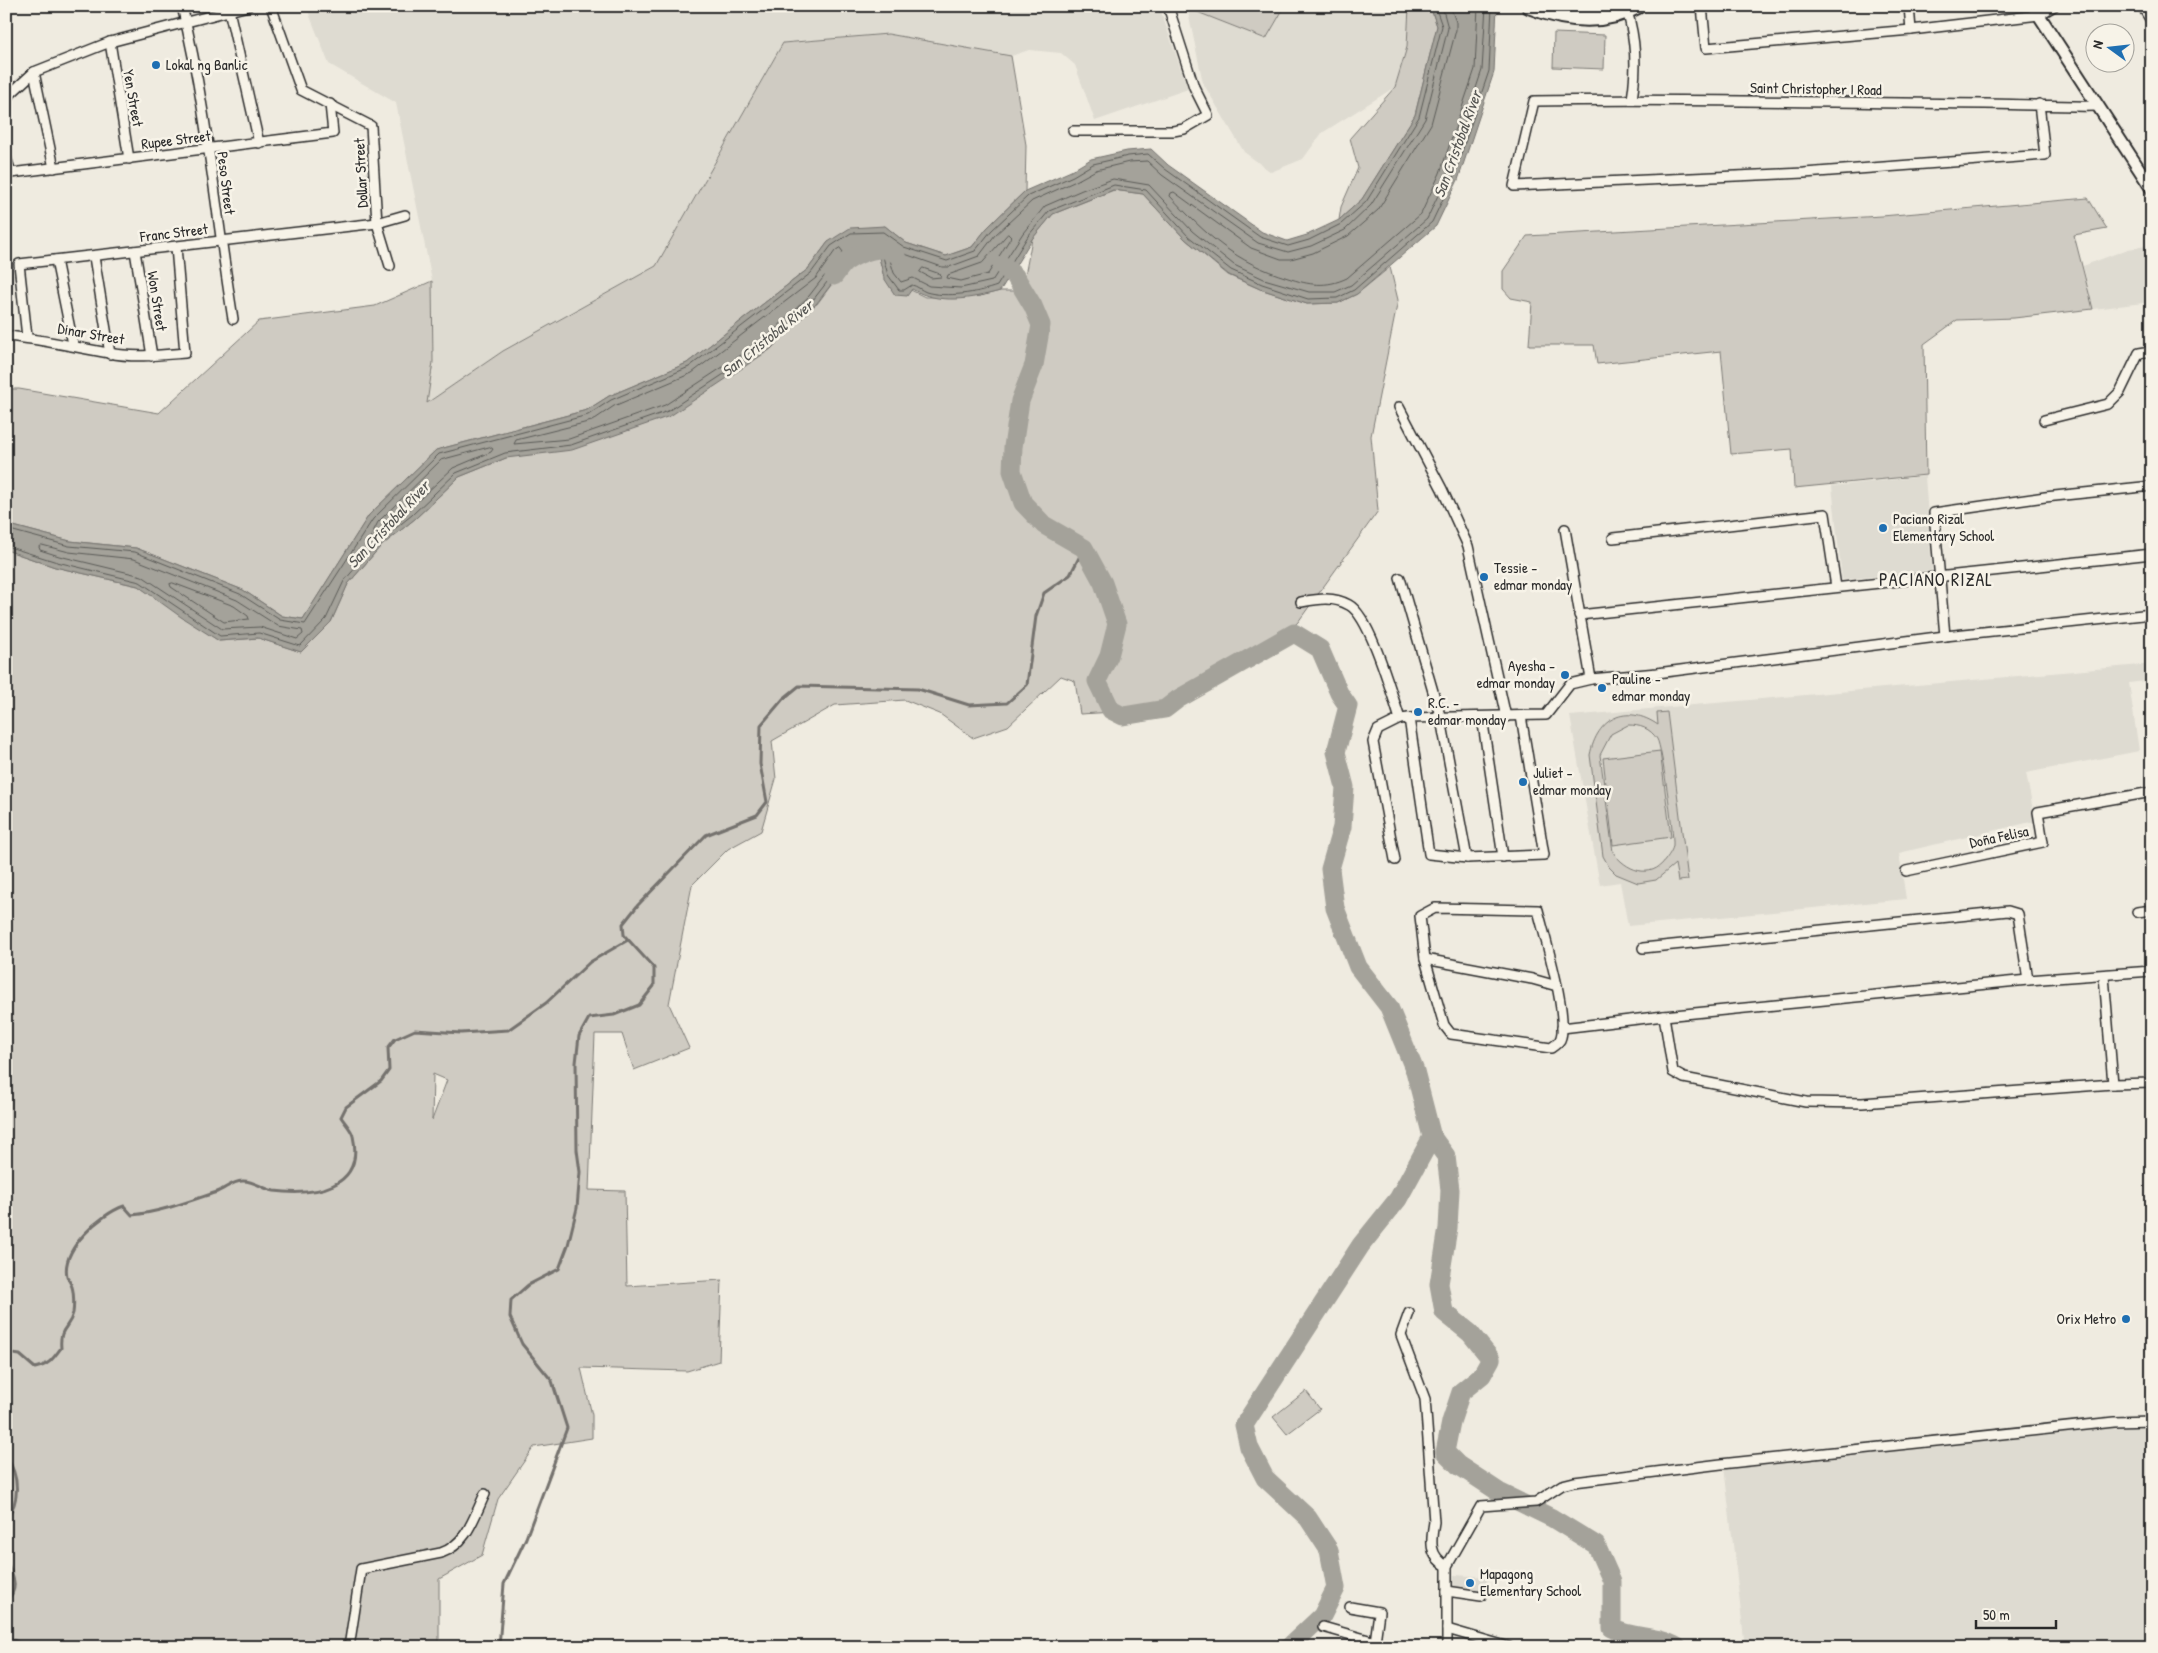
<svg xmlns="http://www.w3.org/2000/svg" width="2158" height="1653" font-family="'Patrick Hand',sans-serif">
  <rect width="100%" height="100%" fill="#efebe0"/>
  <filter id="ink" filterUnits="userSpaceOnUse"><feTurbulence type="fractalNoise" baseFrequency=".02" numOctaves="2"/><feDisplacementMap in="SourceGraphic" scale="10" xChannelSelector="R" yChannelSelector="G"/><feConvolveMatrix kernelMatrix="1 2 1 2 8 2 1 2 1" color-interpolation-filters="sRGB"/></filter>
  <g filter="url(#ink)">
    <g fill="#dedbd1">
      <path d="M 306,6 L 1159,6 L 1188,89 L 1095,121 L 1075,65 L 1061,53 L 1029,50 L 1011,56 L 888,34 L 783,43 L 656,266 L 503,351 L 426,404 L 433,362 L 432,281 L 396,103 L 329,64 Z"/>
      <path d="M 1285,6 L 1409,6 L 1407,47 L 1395,87 L 1322,133 L 1303,159 L 1271,172 L 1244,152 L 1203,83 L 1187,7 L 1266,39 Z"/>
      <path d="M 2152,245 L 2152,302 L 2093,309 L 2083,266 L 2128,249 Z"/>
      <path d="M 1925,476 L 1932,571 L 1842,580 L 1832,486 Z"/>
      <path d="M 2152,664 L 2152,680 L 2129,683 L 2139,751 L 2026,773 L 2035,821 L 1899,853 L 1906,899 L 1628,926 L 1620,882 L 1600,885 L 1570,716 Z"/>
      <path d="M 2152,1417 L 2152,1647 L 1745,1647 L 1724,1467 Z"/>
      <path d="M 1454,1575 L 1489,1577 L 1485,1594 L 1452,1589 Z"/>
    </g>
    <g fill="#cfcbc2" stroke="#7d7b76" fill-rule="evenodd">
      <path d="M 1182,6 L 1285,6 L 1266,39 Z"/>
      <path d="M 1409,6 L 1430,6 L 1437,26 L 1415,115 L 1362,199 L 1339,220 L 1341,207 L 1358,168 L 1350,138 L 1395,87 L 1407,47 Z"/>
      <path d="M 1554,33 L 1605,35 L 1604,69 L 1553,67 Z"/>
      <path d="M 888,34 L 1011,56 L 1026,145 L 1025,191 L 987,228 L 972,247 L 946,256 L 906,243 L 885,226 L 828,242 L 808,269 L 687,363 L 609,396 L 587,410 L 436,450 L 369,515 L 303,619 L 282,616 L 243,590 L 136,548 L 70,541 L 6,524 L 6,389 L 19,389 L 159,413 L 259,321 L 375,306 L 432,281 L 433,362 L 427,403 L 503,351 L 656,266 L 783,43 Z"/>
      <path d="M 1114,190 L 1143,194 L 1185,239 L 1228,275 L 1260,289 L 1307,304 L 1338,303 L 1357,294 L 1390,267 L 1398,300 L 1371,436 L 1378,511 L 1298,622 L 1267,650 L 1165,709 L 1080,714 L 1075,681 L 1061,676 L 1008,726 L 973,738 L 940,714 L 905,700 L 835,705 L 772,741 L 776,779 L 761,831 L 728,849 L 692,885 L 669,1004 L 689,1048 L 634,1070 L 622,1034 L 595,1034 L 589,1190 L 625,1191 L 627,1286 L 722,1280 L 719,1361 L 687,1371 L 581,1368 L 592,1415 L 592,1438 L 534,1447 L 498,1499 L 482,1555 L 439,1579 L 439,1647 L 16,1647 L 6,1639 L 6,1354 L 13,1355 L 6,1353 L 6,550 L 55,567 L 138,586 L 219,641 L 258,638 L 301,652 L 331,622 L 348,584 L 380,547 L 416,518 L 459,477 L 506,458 L 817,304 L 855,253 L 868,249 L 879,257 L 884,277 L 925,297 L 980,296 L 1000,291 L 1022,291 L 1032,239 L 1053,214 ZM 433,1074 L 447,1080 L 432,1120 Z"/>
      <path d="M 2088,198 L 2107,229 L 2074,235 L 2093,309 L 2014,318 L 1957,320 L 1924,344 L 1926,475 L 1794,488 L 1792,449 L 1731,454 L 1721,351 L 1597,364 L 1594,345 L 1529,345 L 1532,302 L 1511,298 L 1503,289 L 1503,271 L 1527,236 L 1882,216 Z"/>
      <path d="M 1667,712 L 1688,880 L 1678,881 L 1675,864 L 1656,880 L 1638,883 L 1616,874 L 1609,867 L 1603,856 L 1590,755 C 1597,718 1626,703 1658,725 L 1657,713 ZM 1628,725 C 1640,725 1650,728 1657,739 C 1662,747 1674,834 1673,845 C 1673,849 1669,855 1666,859 C 1651,881 1625,870 1613,852 L 1600,755 L 1611,734 Z"/>
      <path d="M 1660,751 L 1671,837 L 1613,845 L 1603,758 Z"/>
      <path d="M 1306,1391 L 1320,1409 L 1287,1434 L 1273,1417 Z"/>
    </g>
    <path fill="#a4a29a" stroke="#74726e" d="M 1430,6 L 1497,6 L 1494,72 L 1458,180 L 1436,226 L 1357,294 L 1338,303 L 1307,304 L 1260,289 L 1229,275 L 1185,239 L 1143,194 L 1113,190 L 1053,214 L 1032,239 L 1000,291 C 971,299 939,305 912,289 L 907,296 L 895,295 L 884,278 L 879,257 L 868,249 L 855,253 L 817,303 L 771,349 L 670,416 L 572,450 L 506,458 L 459,477 L 416,518 L 380,547 L 348,584 L 331,622 L 301,652 L 258,638 L 219,641 L 181,617 L 138,586 L 55,567 L 6,550 L 6,524 L 70,541 L 136,548 L 243,590 L 282,616 L 303,619 L 369,515 L 436,450 L 587,410 L 609,396 L 687,363 L 808,269 L 828,242 L 850,228 L 885,226 L 906,243 L 946,256 L 972,247 L 987,228 L 1025,191 L 1071,171 L 1091,159 L 1127,151 L 1151,149 L 1168,165 L 1262,232 L 1287,241 L 1307,235 L 1339,220 L 1362,199 L 1415,115 L 1437,26 Z"/>
    <g fill="none" stroke-linecap="round" stroke-linejoin="round">
      <g stroke="#5b5b57" stroke-width="1">
        <path d="M 1442,6 L 1448,28 L 1425,119 L 1371,205 L 1345,230 L 1311,246 L 1288,252 L 1258,243 L 1162,175 L 1147,161 L 1129,162 L 1096,170 L 1076,181 L 1032,201 L 995,235 L 979,256 L 949,267 L 942,267 L 902,253 L 888,245 L 886,247 L 894,273 L 901,282 L 913,278 L 929,286 L 961,288 L 992,281 L 1023,233 L 1045,206 L 1082,190 L 1113,179 L 1149,185 L 1192,231 L 1234,265 L 1264,279 L 1309,292 L 1335,292 L 1351,285 L 1427,219 L 1447,176 L 1482,70 L 1486,6"/>
        <path d="M 1450,6 L 1456,22 L 1456,30 L 1431,124 L 1378,210 L 1348,236 L 1313,253 L 1291,259 L 1281,259 L 1251,248 L 1174,192 L 1171,193 L 1170,196 C 1207,236 1235,262 1288,278 C 1309,285 1326,288 1347,278 L 1421,214 L 1440,173 L 1475,69 L 1478,6"/>
        <path d="M 1008,234 L 1011,237 L 988,274 L 961,281 L 947,278 L 948,275 L 982,263 Z"/>
        <path d="M 840,248 L 843,252 L 809,296 L 764,340 L 665,405 L 569,439 L 514,444 L 516,440 L 592,421 L 614,406 L 692,373 L 816,278 L 835,251 Z"/>
        <path d="M 923,268 L 940,274 L 941,277 L 931,278 L 920,272 Z"/>
        <path d="M 490,447 L 493,449 L 491,452 L 453,468 L 408,510 L 374,538 L 370,538 L 378,522 L 441,460 Z"/>
        <path d="M 6,529 L 69,546 L 135,552 L 240,594 L 280,620 L 305,624 L 373,519 L 439,454 L 588,415 L 611,400 L 689,367 L 811,273 L 831,246 L 851,233 L 883,232 L 904,247 L 947,261 L 975,251 L 991,231 L 1028,196 L 1073,176 L 1093,164 L 1128,156 L 1148,154 L 1165,169 L 1260,237 L 1288,246 L 1309,240 L 1341,224 L 1366,202 L 1419,117 L 1442,26 L 1435,6"/>
        <path d="M 42,545 L 69,552 L 134,559 L 237,600 L 278,626 L 302,630 L 303,634 L 297,639 L 260,627 L 222,629 L 142,576 L 59,556 L 40,550 L 39,547 Z"/>
        <path d="M 6,546 L 57,562 L 140,582 L 220,636 L 259,633 L 300,646 L 326,619 L 344,581 L 376,544 L 412,515 L 456,473 L 505,453 L 571,445 L 668,411 L 768,345 L 813,300 L 852,250 L 869,244 L 882,253 L 888,275 L 899,290 L 904,290 L 912,285 C 917,286 921,290 926,292 C 946,298 978,293 997,286 L 1028,236 L 1049,211 L 1114,185 L 1146,190 L 1188,236 L 1231,270 L 1262,284 L 1308,299 L 1337,298 L 1354,290 L 1432,222 L 1453,178 L 1489,71 L 1492,6"/>
        <path d="M 173,583 L 234,606 L 248,616 L 249,619 L 224,622 L 171,587 L 170,584 Z"/>
      </g>
      <g stroke="#74726e" stroke-width="3">
        <path d="M 6,1353 L 20,1355 L 35,1368 C 49,1365 53,1359 61,1348 C 59,1326 69,1330 73,1313 C 74,1307 74,1293 72,1287 C 71,1283 68,1280 67,1276 C 61,1249 101,1214 124,1206 L 132,1215 C 161,1212 190,1201 217,1192 C 225,1189 233,1181 242,1181 C 254,1180 262,1189 274,1191 C 314,1196 365,1189 353,1136 C 352,1130 344,1122 341,1117 L 346,1107 L 381,1081 L 389,1070 L 388,1048 L 395,1039 L 415,1030 L 461,1033 L 508,1030 L 546,1003 L 590,962 L 628,940"/>
        <path d="M 6,1457 C 20,1476 20,1501 6,1520"/>
        <path d="M 6,1559 C 12,1575 21,1588 6,1601"/>
        <path d="M 6,1636 L 27,1647"/>
        <path d="M 499,1647 L 504,1584 L 526,1538 L 567,1428 L 552,1381 L 522,1344 L 510,1317 L 511,1300 L 528,1285 L 559,1269 L 568,1245 L 577,1208 L 580,1172 L 577,1150 L 576,1063 L 579,1036 L 589,1018 L 614,1015 L 639,1005 L 654,986 L 654,968 L 624,935 L 623,924 L 638,905 L 706,835 L 757,815 L 767,802 L 760,764 L 761,725 L 783,699 L 799,686 L 918,689 L 969,705 L 1007,703 L 1027,685 L 1036,616 L 1044,593 L 1070,575 L 1084,548"/>
      </g>
      <g stroke="#a4a29a" stroke-width="19">
        <path d="M 1002,265 L 1015,276 L 1033,306 L 1041,325 L 1034,365 L 1020,401 L 1013,447 L 1012,471 L 1023,503 L 1044,525 L 1084,548 L 1103,583 L 1117,624 L 1109,656 L 1097,681 L 1111,710 L 1123,716 L 1165,709 L 1178,699 L 1294,633 L 1320,649 L 1339,693 L 1348,706 L 1336,752 L 1345,787 L 1342,827 L 1330,869 L 1335,908 L 1358,967 L 1389,1007 L 1415,1071 L 1432,1137 L 1446,1156 L 1450,1190 L 1448,1228 L 1439,1284 L 1444,1312 L 1470,1333 L 1491,1359 L 1482,1375 L 1461,1392 L 1451,1422 L 1445,1452 L 1458,1465 L 1499,1492 L 1552,1518 L 1596,1545 L 1612,1581 L 1612,1628 C 1632,1639 1658,1635 1677,1647"/>
        <path d="M 834,276 C 838,271 842,264 847,261 C 860,253 883,243 896,254"/>
        <path d="M 1289,1647 L 1322,1616 L 1336,1588 L 1329,1550 L 1308,1518 L 1265,1478 L 1249,1447 L 1244,1425 L 1361,1245 L 1398,1199 L 1432,1137"/>
      </g>
      <defs>
        <g id="street">
          <path d="M 182,6 C 207,109 216,214 233,319"/>
          <path d="M 271,6 L 301,90 L 371,126 L 377,223 L 390,266"/>
          <path d="M 1702,6 L 1706,48 L 1911,30 L 2039,15 L 2054,6"/>
          <path d="M 1909,6 L 1911,30"/>
          <path d="M 2142,6 L 2152,22"/>
          <path d="M 229,10 L 259,143"/>
          <path d="M 1627,11 C 1636,40 1637,69 1632,99"/>
          <path d="M 110,42 L 129,159"/>
          <path d="M 34,72 L 54,168"/>
          <path d="M 6,98 L 34,72 L 110,42 L 248,6"/>
          <path d="M 2039,104 L 2045,155 L 1804,173 L 1514,186 L 1534,101 C 1684,98 1834,103 1985,104 C 2023,104 2061,107 2098,106"/>
          <path d="M 1073,131 L 1173,131 L 1184,129 L 1208,115 L 1194,87 L 1168,6"/>
          <path d="M 6,157 L 11,173 L 333,133 L 330,104"/>
          <path d="M 135,251 L 152,356"/>
          <path d="M 94,257 L 110,354"/>
          <path d="M 56,260 L 73,344"/>
          <path d="M 6,336 C 43,339 73,347 109,353 C 134,358 160,355 185,353 L 176,247"/>
          <path d="M 27,337 L 19,264 L 377,223 L 405,215"/>
          <path d="M 1399,407 L 1442,489 L 1468,546 L 1506,717"/>
          <path d="M 2044,420 L 2108,404 L 2120,392 L 2139,353 L 2152,351"/>
          <path d="M 1565,529 L 1591,679"/>
          <path d="M 1613,538 L 1825,514 L 1836,587"/>
          <path d="M 1400,578 L 1441,719 L 1467,858"/>
          <path d="M 1301,602 C 1318,599 1333,596 1349,605 C 1370,616 1392,695 1400,719"/>
          <path d="M 1579,615 L 2152,554"/>
          <path d="M 1945,636 L 1934,513 L 2045,497 L 2152,486"/>
          <path d="M 1482,717 L 1503,857"/>
          <path d="M 1409,718 L 1429,854 L 1467,858 L 1544,855 L 1521,716"/>
          <path d="M 1395,860 L 1373,742 L 1378,730 L 1400,719 L 1409,718 L 1546,715 L 1570,684 L 1591,679 L 1657,673 L 1945,636 L 2152,614"/>
          <path d="M 1906,871 L 2043,842 L 2038,812 L 2152,792"/>
          <path d="M 1435,908 L 1538,910 C 1544,935 1570,1019 1560,1040 C 1558,1043 1554,1046 1551,1048 L 1451,1034 L 1444,1025 L 1425,959 L 1420,916 Z"/>
          <path d="M 2137,912 L 2152,910"/>
          <path d="M 1643,948 L 2008,911 L 2018,914 L 2028,980"/>
          <path d="M 1425,959 L 1532,979 L 1557,986"/>
          <path d="M 2104,976 L 2113,1084"/>
          <path d="M 1664,1016 L 1673,1072 L 1684,1078 L 1806,1102 L 1862,1103 L 2113,1084 L 2152,1083"/>
          <path d="M 1562,1028 L 1664,1016 L 2028,980 L 2152,971"/>
          <path d="M 1409,1313 L 1401,1335 L 1425,1399 L 1434,1522 C 1431,1540 1428,1556 1447,1566"/>
          <path d="M 1447,1591 L 1481,1596"/>
          <path d="M 1350,1607 L 1379,1612 L 1375,1642"/>
          <path d="M 1323,1627 L 1393,1647"/>
          <path d="M 1447,1629 L 1509,1647"/>
          <path d="M 349,1647 L 361,1569 L 441,1553 C 467,1544 474,1517 485,1494"/>
          <path d="M 1447,1647 L 1447,1566 L 1481,1506 L 1536,1502 L 1562,1485 L 1574,1482 L 1721,1464 L 2114,1422 L 2152,1421"/>
        </g>
        <path id="secondary" d="M 2033,6 L 2152,189"/>
        <path id="highway" d="M 1530,6 C 1565,20 1602,25 1637,6"/>
      </defs>
      <use href="#street" stroke="#2b2b2b" stroke-width="12"/>
      <use href="#secondary" stroke="#2b2b2b" stroke-width="15"/>
      <use href="#highway" stroke="#2b2b2b" stroke-width="19"/>
      <use href="#street" stroke="#f7f3e8" stroke-width="9"/>
      <use href="#secondary" stroke="#f7f3e8" stroke-width="11"/>
      <use href="#highway" stroke="#f7f3e8" stroke-width="15"/>
    </g>
  </g>
  <g fill="#1f6fb2" stroke="#f7f3e8" stroke-width="2">
    <circle cx="156" cy="65" r="5"/>
    <circle cx="1883" cy="528" r="5"/>
    <circle cx="1484" cy="577" r="5"/>
    <circle cx="1565" cy="675" r="5"/>
    <circle cx="1602" cy="688" r="5"/>
    <circle cx="1418" cy="712" r="5"/>
    <circle cx="1523" cy="782" r="5"/>
    <circle cx="2126" cy="1319" r="5"/>
    <circle cx="1470" cy="1583" r="5"/>
  </g>
  <g text-anchor="middle" stroke-width="5" stroke-linejoin="round" paint-order="stroke">
    <g font-size="15" fill="#2b2b2b" stroke="#f7f3e8" text-anchor="start">
      <text x="166" y="70">Lokal ng Banlic</text>
      <text x="1893" y="524">Paciano Rizal<tspan x="1893" dy="17">Elementary School</tspan></text>
      <text x="1494" y="573">Tessie -<tspan x="1494" dy="17">edmar monday</tspan></text>
      <text x="1555" y="671" text-anchor="end">Ayesha -<tspan x="1555" dy="17">edmar monday</tspan></text>
      <text x="1612" y="684">Pauline -<tspan x="1612" dy="17">edmar monday</tspan></text>
      <text x="1428" y="708">R.C. -<tspan x="1428" dy="17">edmar monday</tspan></text>
      <text x="1533" y="778">Juliet -<tspan x="1533" dy="17">edmar monday</tspan></text>
      <text x="2116" y="1324" text-anchor="end">Orix Metro</text>
      <text x="1480" y="1579">Mapagong<tspan x="1480" dy="17">Elementary School</tspan></text>
    </g>
    <g font-size="15" fill="#2b2b2b" stroke="#f7f3e8">
      <text transform="translate(1816 89) rotate(1)" y="5">Saint Christopher I Road</text>
      <text transform="translate(133 98) rotate(80)" y="5">Yen Street</text>
      <text transform="translate(176 140) rotate(-7)" y="5">Rupee Street</text>
      <text transform="translate(361 173) rotate(-93)" y="5">Dollar Street</text>
      <text transform="translate(226 183) rotate(83)" y="5">Peso Street</text>
      <text transform="translate(174 233) rotate(-7)" y="5">Franc Street</text>
      <text transform="translate(157 301) rotate(81)" y="5">Won Street</text>
      <text transform="translate(91 334) rotate(10)" y="5">Dinar Street</text>
      <text transform="translate(1999 837) rotate(-12)" y="5">Doña Felisa</text>
    </g>
    <g font-size="16" font-style="italic" fill="#555552" stroke="#f7f3e8">
      <text transform="translate(1457 144) rotate(-70)" y="6">San Cristobal River</text>
      <text transform="translate(767 338) rotate(-39)" y="6">San Cristobal River</text>
      <text transform="translate(388 524) rotate(-47)" y="6">San Cristobal River</text>
    </g>
    <g font-size="18" letter-spacing="1" fill="#2b2b2b" stroke="#f7f3e8">
      <text x="1936" y="586">PACIANO RIZAL</text>
    </g>
  </g>
  <rect width="2158" height="1653" fill="none" stroke="#f7f3e8" stroke-width="25"/>
  <rect x="12" y="12" width="2133" height="1628" fill="none" stroke="#2b2b2b" stroke-width="2" filter="url(#ink)"/>
  <g transform="translate(2110 48) rotate(285)"><circle r="24" fill="#f7f3e8" stroke="#a5a39c"/>
  <path d="M0-4L9 19L0 12L-9 19Z" fill="#1f6fb2"/>
  <text y="-8" font-size="14" font-weight="bold" text-anchor="middle" fill="#2b2b2b">N</text>
  </g>
  <path d="M1976 1620v8h80v-8" fill="none" stroke="#2b2b2b" stroke-width="2.5"/>
  <text x="1983" y="1620" font-size="15" fill="#2b2b2b" stroke="#f7f3e8" stroke-width="4" paint-order="stroke">50 m</text>
</svg>
